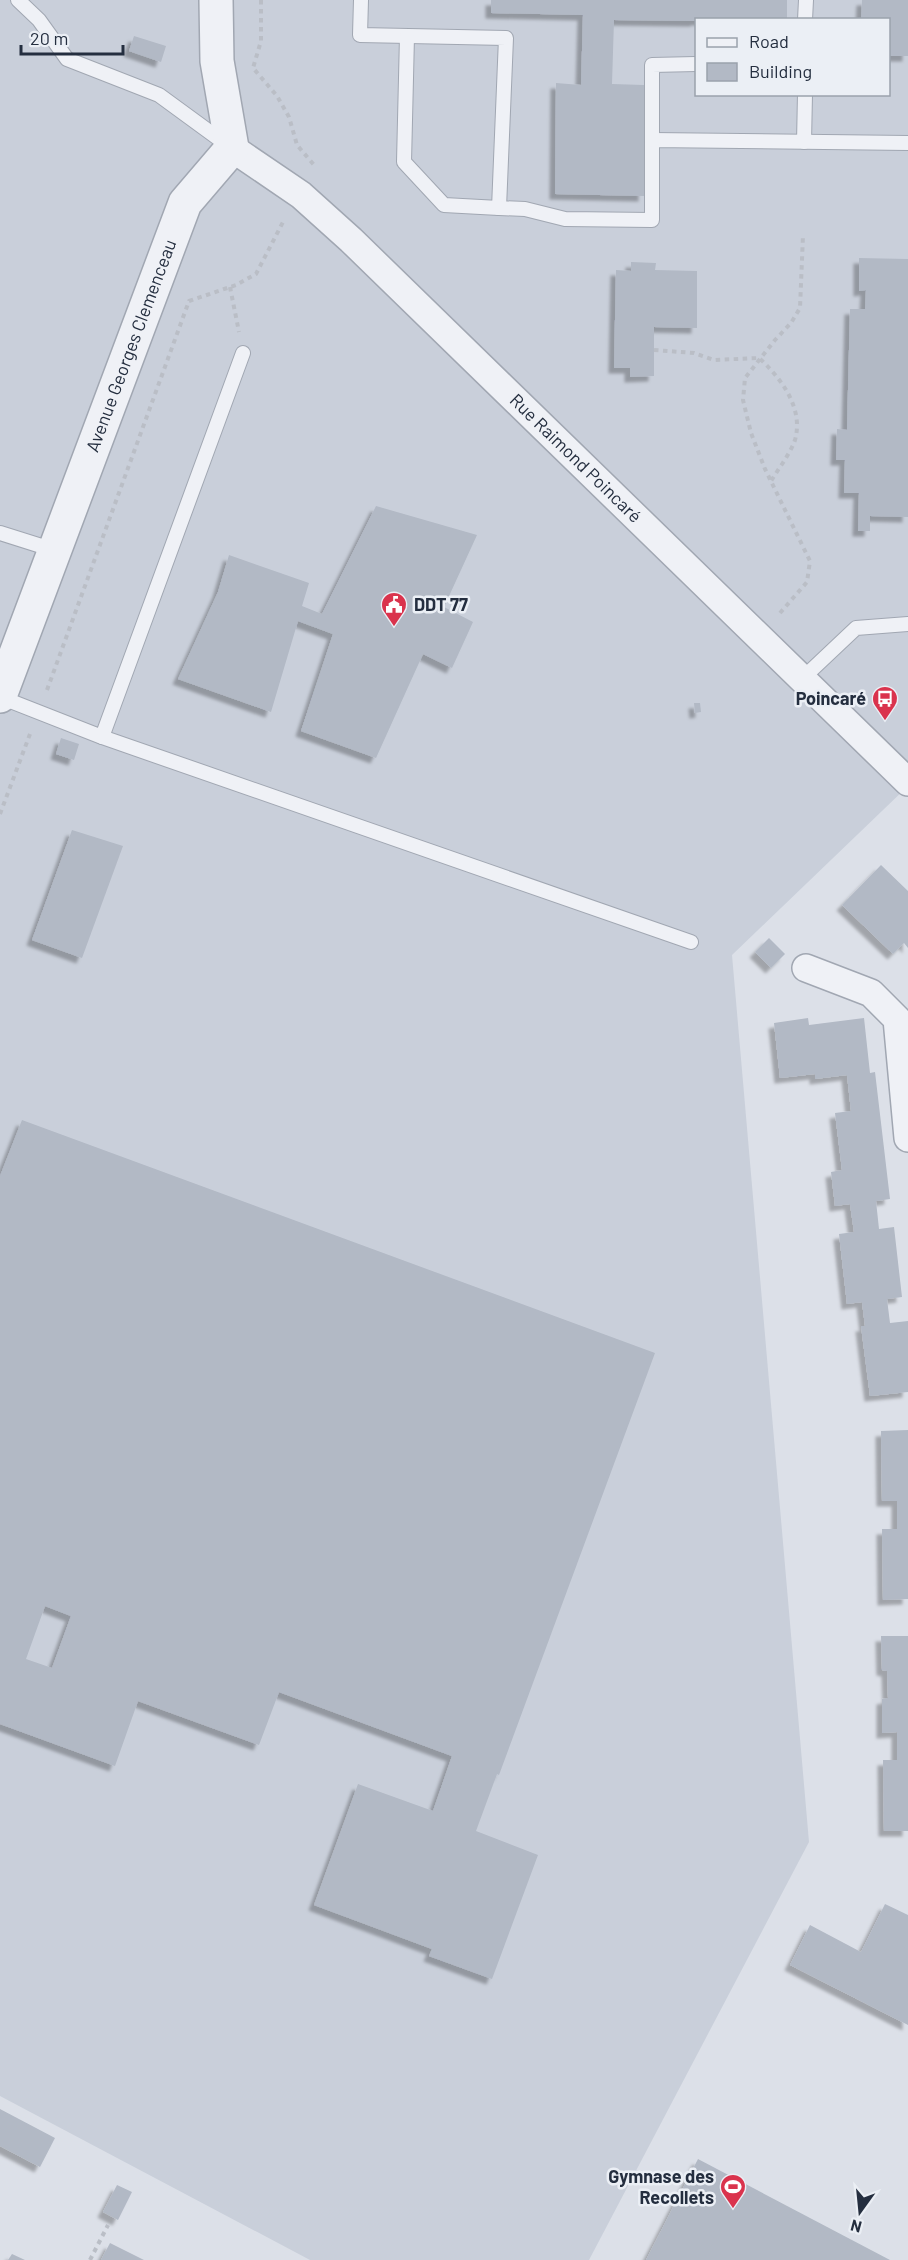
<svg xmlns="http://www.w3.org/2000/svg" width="908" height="2260" font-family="Barlow,sans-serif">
  <defs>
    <filter id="shadow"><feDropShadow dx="-5.5" dy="5.5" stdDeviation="1.5" flood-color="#0004"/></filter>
  </defs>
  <rect width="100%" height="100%" fill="#dce0e8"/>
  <path fill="#c9cfda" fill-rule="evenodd" d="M 0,0 L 908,0 L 908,786 L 732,955 L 809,1842 L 589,2260 L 310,2260 L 0,2096 ZM 696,20 L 888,20 L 888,94 L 696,94 Z"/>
  <g fill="#b2b9c5" fill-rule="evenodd" filter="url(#shadow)">
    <path d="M 491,0 L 787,0 L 787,20 L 696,20 L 696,21 L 614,20 L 612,84 L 644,85 L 644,196 L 555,194 L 556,83 L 581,85 L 583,15 L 491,13 Z"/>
    <path d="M 862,0 L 908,0 L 908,56 L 888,56 L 888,20 L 861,20 Z"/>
    <path d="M 134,36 L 166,46 L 161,62 L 129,51 Z"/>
    <path d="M 859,258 L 908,259 L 908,517 L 870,516 L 870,531 L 858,531 L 859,493 L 844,493 L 845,460 L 836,460 L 837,429 L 847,430 L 850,309 L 865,309 L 866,290 L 859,291 Z"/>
    <path d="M 631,262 L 656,263 L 655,270 L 697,271 L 697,328 L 654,327 L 654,376 L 630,377 L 630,368 L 614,368 L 616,270 L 631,271 Z"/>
    <path d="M 376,506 L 477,535 L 444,607 L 473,622 L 452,668 L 423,654 L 376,758 L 301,731 L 333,634 L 298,621 L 271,712 L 178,679 L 218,592 L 229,555 L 309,583 L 302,606 L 322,614 Z"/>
    <path d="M 694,703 L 700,703 L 701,712 L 695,713 Z"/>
    <path d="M 61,738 L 79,744 L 74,760 L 56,754 Z"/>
    <path d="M 72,830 L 123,846 L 82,958 L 32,940 Z"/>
    <path d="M 881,865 L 908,891 L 908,948 L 904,943 L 893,954 L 842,905 Z"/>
    <path d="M 769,938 L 785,954 L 771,968 L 755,952 Z"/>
    <path d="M 808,1018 L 809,1025 L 864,1018 L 870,1073 L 875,1072 L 890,1199 L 876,1201 L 879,1229 L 894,1227 L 902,1297 L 887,1299 L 890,1323 L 908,1321 L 908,1392 L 870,1396 L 861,1326 L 865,1326 L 862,1302 L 847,1304 L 839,1234 L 854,1232 L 850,1204 L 835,1206 L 831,1172 L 842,1170 L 835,1113 L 851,1111 L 847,1075 L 815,1079 L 815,1074 L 780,1078 L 774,1023 Z"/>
    <path d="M 22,1120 L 655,1353 L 499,1775 L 497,1774 L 476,1831 L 538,1855 L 492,1979 L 429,1956 L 432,1949 L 314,1905 L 358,1784 L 433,1811 L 452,1756 L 279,1692 L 259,1745 L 138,1701 L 115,1766 L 0,1724 L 0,1176 ZM 45,1606 L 71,1616 L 52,1668 L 26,1659 Z"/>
    <path d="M 908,1430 L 908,1599 L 883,1600 L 882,1529 L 897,1529 L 897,1501 L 882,1501 L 881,1431 Z"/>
    <path d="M 881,1636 L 908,1636 L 908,1831 L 884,1831 L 883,1760 L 897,1760 L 897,1732 L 882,1733 L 882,1699 L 888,1698 L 887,1671 L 882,1670 Z"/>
    <path d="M 885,1904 L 908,1915 L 908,2025 L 790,1965 L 810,1925 L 861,1952 Z"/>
    <path d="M 0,2109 L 55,2138 L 40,2167 L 0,2146 Z"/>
    <path d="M 698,2159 L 890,2260 L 646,2260 Z"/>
    <path d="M 117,2185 L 132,2192 L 118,2220 L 103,2212 Z"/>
    <path d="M 110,2243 L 144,2260 L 101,2260 Z"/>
    <path d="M 12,2254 L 25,2260 L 8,2260 Z"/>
  </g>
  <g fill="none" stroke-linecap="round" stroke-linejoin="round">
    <defs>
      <g id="service">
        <path d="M 18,0 L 39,20 L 67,59 L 159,95 L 226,144"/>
        <path d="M 361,0 L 360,35 L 506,38 L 499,208 L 525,209 L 565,219 L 652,220 L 652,140 L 908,143"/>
        <path d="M 805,20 L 806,0"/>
        <path d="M 407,36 L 404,162 L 444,205 L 499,208"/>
        <path d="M 652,140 L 652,65 L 696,64"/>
        <path d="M 804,142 L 805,94"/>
        <path d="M 0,533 L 54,550"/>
        <path d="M 803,678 L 856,628 L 908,624"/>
        <path d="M 0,697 L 102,737 L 243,353"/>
        <path d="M 102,737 L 691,942"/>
      </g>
      <g id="minor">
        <path id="s1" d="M 232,148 L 301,195 L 351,240 L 908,782"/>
        <path d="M 806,968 L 871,993 L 897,1019 L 908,1138"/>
      </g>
      <g id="tertiary">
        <path id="s2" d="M 0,696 L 185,203 L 232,148 L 217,61 L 216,0"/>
      </g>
    </defs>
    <use href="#service" stroke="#a1a7b2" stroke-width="16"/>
    <use href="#minor" stroke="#a1a7b2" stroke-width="30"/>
    <use href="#tertiary" stroke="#a1a7b2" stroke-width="36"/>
    <g stroke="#babec6" stroke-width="4" stroke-dasharray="4.5 4.5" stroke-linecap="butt">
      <path d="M 261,0 L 261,41 L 253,68 L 277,96 L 289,117 L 297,145 L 314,165"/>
      <path d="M 230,287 L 239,332"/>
      <path d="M 654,350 L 694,353 L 714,360 L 759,358 C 781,378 804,408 795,440 C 790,454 779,468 771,481"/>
      <path d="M 780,613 L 807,582 L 810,561 L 765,469 L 751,433 L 743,400 L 745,378 L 775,340 L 791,323 L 800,308 L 803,235"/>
      <path d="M 47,690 L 189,301 L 236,285 L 256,274 L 284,220"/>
      <path d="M 0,814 L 30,734"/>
      <path d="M 90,2260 L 108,2225"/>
    </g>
    <use href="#service" stroke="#eff1f6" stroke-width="14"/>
    <use href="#minor" stroke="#eff1f6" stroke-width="27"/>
    <use href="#tertiary" stroke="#eff1f6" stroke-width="33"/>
  </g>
  <defs>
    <symbol id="civic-pin" viewBox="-11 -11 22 30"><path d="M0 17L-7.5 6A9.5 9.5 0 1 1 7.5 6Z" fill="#da334d" stroke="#ebeff5"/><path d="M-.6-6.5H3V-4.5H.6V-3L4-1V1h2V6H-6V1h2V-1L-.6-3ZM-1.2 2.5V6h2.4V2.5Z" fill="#fff"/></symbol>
    <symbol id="bus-pin" viewBox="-11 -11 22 30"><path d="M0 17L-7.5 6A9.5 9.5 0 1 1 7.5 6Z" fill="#da334d" stroke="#ebeff5"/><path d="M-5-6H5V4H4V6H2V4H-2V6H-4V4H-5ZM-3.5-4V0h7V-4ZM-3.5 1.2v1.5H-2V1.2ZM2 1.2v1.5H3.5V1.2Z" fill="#fff"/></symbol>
    <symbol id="stadium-pin" viewBox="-11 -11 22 30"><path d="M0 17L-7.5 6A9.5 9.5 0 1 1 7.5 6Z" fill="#da334d" stroke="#ebeff5"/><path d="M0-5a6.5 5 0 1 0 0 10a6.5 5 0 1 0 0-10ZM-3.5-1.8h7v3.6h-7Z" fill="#fff"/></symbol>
  </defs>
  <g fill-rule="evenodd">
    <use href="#civic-pin" x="379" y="590" width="30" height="40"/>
    <use href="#bus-pin" x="870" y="684" width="30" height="40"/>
    <use href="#stadium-pin" x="718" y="2172" width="30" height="40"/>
  </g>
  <g text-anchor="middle" stroke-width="5" stroke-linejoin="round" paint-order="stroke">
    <g font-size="18" fill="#242e3f" stroke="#ebeff5">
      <text dy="6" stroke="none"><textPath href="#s2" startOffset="374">Avenue Georges Clemenceau</textPath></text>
      <text dy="6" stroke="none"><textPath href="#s1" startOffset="464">Rue Raimond Poincaré</textPath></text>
    </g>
    <g font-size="18" font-weight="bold" fill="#242e3f" stroke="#ebeff5" text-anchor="end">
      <text x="414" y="611" text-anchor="start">DDT 77</text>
      <text x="866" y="705">Poincaré</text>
      <text x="714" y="2183">Gymnase des<tspan x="714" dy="21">Recollets</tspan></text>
    </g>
  </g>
  <rect x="695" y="18" width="195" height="78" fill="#ebeff5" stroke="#9ba2ac" stroke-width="1.5"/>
  <rect x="707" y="38" width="30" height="9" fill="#eff1f6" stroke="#9ba2ac" stroke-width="1.5"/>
  <text x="749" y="48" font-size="18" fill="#242e3f">Road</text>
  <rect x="707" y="63" width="30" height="18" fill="#b2b9c5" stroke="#9ba2ac" stroke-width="1.5"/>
  <text x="749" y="78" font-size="18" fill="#242e3f">Building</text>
  <g transform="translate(860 2212) rotate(195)" stroke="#ebeff5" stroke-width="4.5" paint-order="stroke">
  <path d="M0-4.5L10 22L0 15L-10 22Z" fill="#242e3f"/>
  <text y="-9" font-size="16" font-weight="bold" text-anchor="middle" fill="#242e3f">N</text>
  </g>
  <path d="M21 45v9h102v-9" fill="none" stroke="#242e3f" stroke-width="3"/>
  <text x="30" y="45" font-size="18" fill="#242e3f" stroke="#ebeff5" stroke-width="4.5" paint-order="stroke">20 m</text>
</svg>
